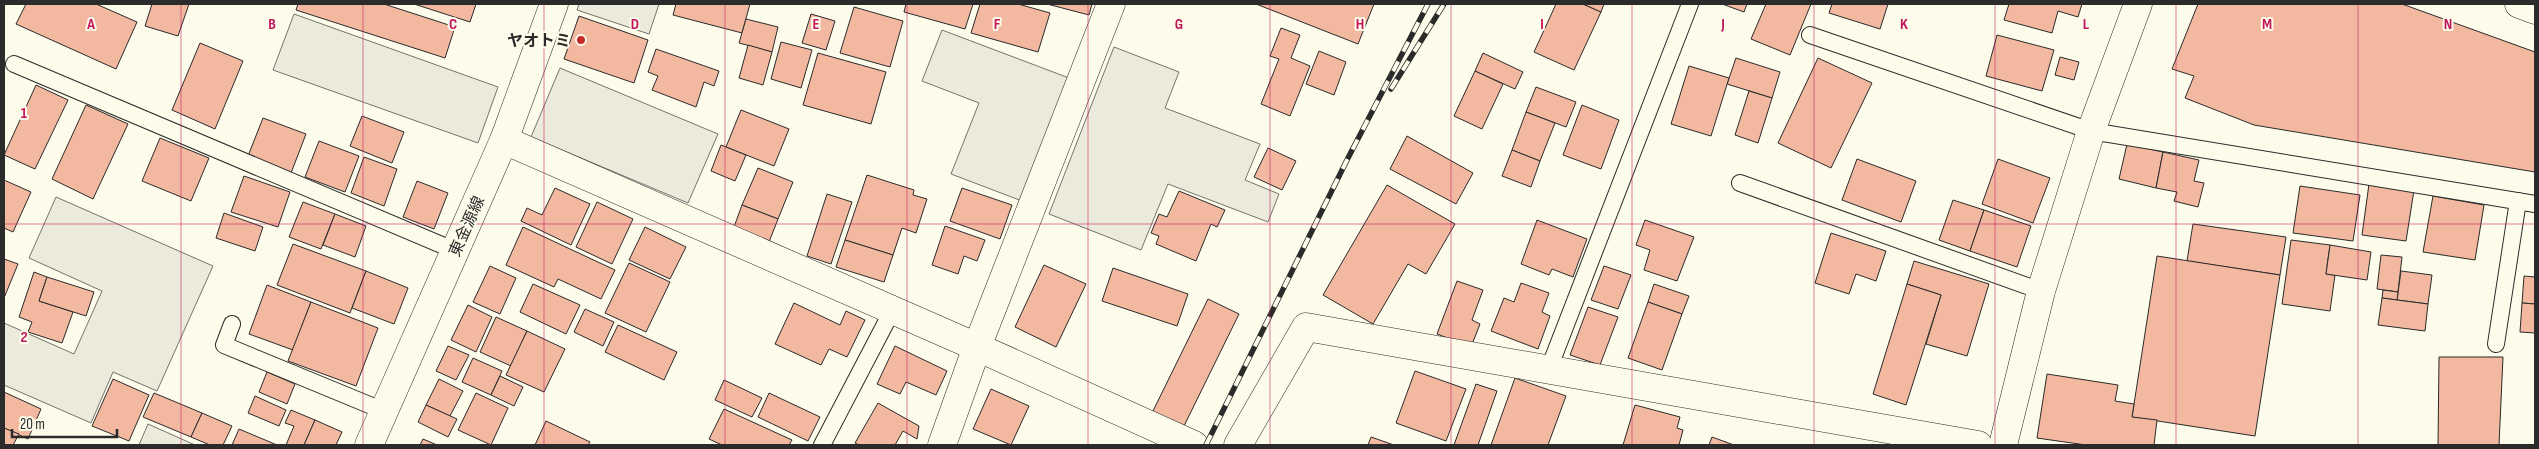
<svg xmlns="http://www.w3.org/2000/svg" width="2539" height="449" font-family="'Sofia Sans Condensed','Noto Sans JP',sans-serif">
  <rect width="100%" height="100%" fill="#fdfbea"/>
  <g fill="#eceadb" stroke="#74746e">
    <path d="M 579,4 L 659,4 L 649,34 L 577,10 Z"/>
    <path d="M 294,14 L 498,87 L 478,143 L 273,70 Z"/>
    <path d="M 942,30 L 1069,78 L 1022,201 L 951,174 L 979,103 L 922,81 Z"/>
    <path d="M 1114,47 L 1179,72 L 1165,108 L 1260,144 L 1245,180 L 1279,194 L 1268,222 L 1168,184 L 1141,250 L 1049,214 Z"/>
    <path d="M 560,68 L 718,134 L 688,203 L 531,137 Z"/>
    <path d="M 56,197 L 213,266 L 157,391 L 113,372 L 91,423 L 4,385 L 4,323 L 74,354 L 102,291 L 29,258 Z"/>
    <path d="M 148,424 L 195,445 L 139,445 Z"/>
  </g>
  <g fill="#f2b8a0" stroke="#2b2b2b">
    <path d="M 26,4 L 96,4 L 137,22 L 116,69 L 16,24 Z"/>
    <path d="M 152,4 L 189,4 L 178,36 L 145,26 Z"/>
    <path d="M 298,4 L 384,4 L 455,27 L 445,58 L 296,10 Z"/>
    <path d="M 414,4 L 476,4 L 470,22 Z"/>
    <path d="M 676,4 L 750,4 L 742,33 L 673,15 Z"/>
    <path d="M 906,4 L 973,4 L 965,29 L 904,12 Z"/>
    <path d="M 980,4 L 1018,4 L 1050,13 L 1038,52 L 971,33 Z"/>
    <path d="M 1047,4 L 1092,4 L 1089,15 Z"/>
    <path d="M 1256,4 L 1374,4 L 1358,44 Z"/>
    <path d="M 1556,4 L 1583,4 L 1601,12 L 1574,70 L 1534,52 Z"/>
    <path d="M 1583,4 L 1604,4 L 1601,12 Z"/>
    <path d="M 1722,4 L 1747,4 L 1744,12 Z"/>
    <path d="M 1766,4 L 1811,4 L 1790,55 L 1751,39 Z"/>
    <path d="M 1832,4 L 1888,4 L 1880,29 L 1829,13 Z"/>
    <path d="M 2009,4 L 2082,4 L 2078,17 L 2058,11 L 2052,33 L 2004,20 Z"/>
    <path d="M 2198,4 L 2402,4 L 2535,52 L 2535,172 L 2254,125 L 2185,98 L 2194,76 L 2172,69 Z"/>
    <path d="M 854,7 L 903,21 L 890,67 L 840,53 Z"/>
    <path d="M 811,14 L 835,21 L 826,50 L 802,43 Z"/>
    <path d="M 579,16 L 648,40 L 634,83 L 564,59 Z"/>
    <path d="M 746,19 L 778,27 L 772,52 L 739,43 Z"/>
    <path d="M 1281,28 L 1300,35 L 1291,58 L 1310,66 L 1290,116 L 1261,104 L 1279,59 L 1270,56 Z"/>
    <path d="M 1997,35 L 2054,50 L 2042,91 L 1986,76 Z"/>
    <path d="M 781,42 L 812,50 L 801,88 L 771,79 Z"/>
    <path d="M 200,43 L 243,61 L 215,129 L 172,110 Z"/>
    <path d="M 748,45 L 772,52 L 763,85 L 739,78 Z"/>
    <path d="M 656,49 L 719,71 L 714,86 L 704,82 L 696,107 L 652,90 L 658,76 L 648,72 Z"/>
    <path d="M 1319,51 L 1346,62 L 1334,95 L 1306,84 Z"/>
    <path d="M 818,53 L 886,72 L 871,124 L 803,105 Z"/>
    <path d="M 1483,53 L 1523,72 L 1515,89 L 1475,71 Z"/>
    <path d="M 2060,57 L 2079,62 L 2074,80 L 2055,75 Z"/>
    <path d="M 1736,58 L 1780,72 L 1772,98 L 1727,84 Z"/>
    <path d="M 1818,58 L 1872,83 L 1831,168 L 1778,143 Z"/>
    <path d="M 1689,66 L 1729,78 L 1711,136 L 1671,124 Z"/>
    <path d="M 1475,71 L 1503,84 L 1482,129 L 1454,116 Z"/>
    <path d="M 36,85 L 68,100 L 35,169 L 4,155 Z"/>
    <path d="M 1536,87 L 1576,102 L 1566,127 L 1526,112 Z"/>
    <path d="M 1749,91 L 1772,98 L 1758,143 L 1735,135 Z"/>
    <path d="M 86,105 L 128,124 L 93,199 L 52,179 Z"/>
    <path d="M 1582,105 L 1619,120 L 1601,169 L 1563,155 Z"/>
    <path d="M 741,110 L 789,129 L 774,166 L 726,147 Z"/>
    <path d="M 1526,112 L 1555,123 L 1540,161 L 1512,150 Z"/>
    <path d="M 362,116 L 404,132 L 392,163 L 350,146 Z"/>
    <path d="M 263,118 L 306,134 L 291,173 L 248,156 Z"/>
    <path d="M 1407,136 L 1473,173 L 1456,204 L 1390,169 Z"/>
    <path d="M 160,138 L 209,158 L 191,201 L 142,181 Z"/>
    <path d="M 319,141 L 359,156 L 345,192 L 305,177 Z"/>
    <path d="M 2127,144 L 2163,152 L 2156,188 L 2119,179 Z"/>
    <path d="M 721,145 L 746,155 L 735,181 L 711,171 Z"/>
    <path d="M 1268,148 L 1296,161 L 1282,190 L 1254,177 Z"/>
    <path d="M 1512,150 L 1540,161 L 1531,187 L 1502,176 Z"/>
    <path d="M 2163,152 L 2199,160 L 2194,181 L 2204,183 L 2198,207 L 2174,201 L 2177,192 L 2156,188 Z"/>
    <path d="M 364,157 L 397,169 L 384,206 L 351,193 Z"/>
    <path d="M 1857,159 L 1916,181 L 1901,222 L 1842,200 Z"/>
    <path d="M 1998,159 L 2050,178 L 2033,223 L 1982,204 Z"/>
    <path d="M 758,168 L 793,182 L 778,219 L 742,205 Z"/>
    <path d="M 867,175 L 914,190 L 913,195 L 927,199 L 916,233 L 902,228 L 893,255 L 845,240 Z"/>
    <path d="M 244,176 L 290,192 L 278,227 L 231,212 Z"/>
    <path d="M 4,180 L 31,192 L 13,232 L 4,228 Z"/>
    <path d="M 417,181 L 448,193 L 434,229 L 403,217 Z"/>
    <path d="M 2369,184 L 2414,190 L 2406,241 L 2362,235 Z"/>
    <path d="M 1387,185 L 1455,224 L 1426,274 L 1408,264 L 1373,324 L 1323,295 Z"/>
    <path d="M 2300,186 L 2360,195 L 2353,241 L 2293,233 Z"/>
    <path d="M 555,188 L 590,204 L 571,245 L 521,221 L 527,208 L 542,215 Z"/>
    <path d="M 962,188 L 1012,205 L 1000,239 L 950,221 Z"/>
    <path d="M 1179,191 L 1225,210 L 1217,227 L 1211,224 L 1196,261 L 1156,244 L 1159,236 L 1151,233 L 1159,214 L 1167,217 Z"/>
    <path d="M 827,194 L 852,202 L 831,264 L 807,256 Z"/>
    <path d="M 2433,196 L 2484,205 L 2475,260 L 2423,252 Z"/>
    <path d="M 1953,200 L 1984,210 L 1970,251 L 1939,240 Z"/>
    <path d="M 303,202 L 335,214 L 321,249 L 289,237 Z"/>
    <path d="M 597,202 L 633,219 L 612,264 L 576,247 Z"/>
    <path d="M 742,205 L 778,219 L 769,242 L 734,227 Z"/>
    <path d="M 1984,210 L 2031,226 L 2017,267 L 1970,251 Z"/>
    <path d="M 224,213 L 263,227 L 255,251 L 216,238 Z"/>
    <path d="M 335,214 L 366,226 L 355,257 L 323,245 Z"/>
    <path d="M 1537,220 L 1587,239 L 1573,277 L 1552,269 L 1549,275 L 1521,264 Z"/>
    <path d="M 1645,220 L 1694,237 L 1677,281 L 1644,270 L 1650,250 L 1636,245 Z"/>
    <path d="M 2193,224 L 2286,237 L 2280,275 L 2187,261 Z"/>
    <path d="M 945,226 L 985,240 L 977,261 L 964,256 L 958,274 L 932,265 Z"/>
    <path d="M 523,227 L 615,270 L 601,299 L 558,279 L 554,287 L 506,265 Z"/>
    <path d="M 645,227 L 686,247 L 670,279 L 629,260 Z"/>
    <path d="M 1831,233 L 1886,251 L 1876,281 L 1856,274 L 1849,294 L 1815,283 Z"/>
    <path d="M 845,240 L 893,255 L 884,282 L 836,267 Z"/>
    <path d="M 2291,240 L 2330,245 L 2326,274 L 2335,275 L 2330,311 L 2282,304 Z"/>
    <path d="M 293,244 L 366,271 L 350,313 L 277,285 Z"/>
    <path d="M 2330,245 L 2371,252 L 2367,280 L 2326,274 Z"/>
    <path d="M 2381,255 L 2402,257 L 2398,292 L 2377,289 Z"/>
    <path d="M 2157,256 L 2280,275 L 2255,436 L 2132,417 Z"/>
    <path d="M 4,259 L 18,264 L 4,298 Z"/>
    <path d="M 1914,261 L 1989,284 L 1967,356 L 1926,344 L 1941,295 L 1907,284 Z"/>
    <path d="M 629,263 L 670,282 L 646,332 L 605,313 Z"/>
    <path d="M 1044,265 L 1086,284 L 1056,347 L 1015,327 Z"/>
    <path d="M 490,266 L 516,278 L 500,314 L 473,302 Z"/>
    <path d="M 1604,266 L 1631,275 L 1618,309 L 1591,300 Z"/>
    <path d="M 1113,268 L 1188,294 L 1177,326 L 1102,301 Z"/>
    <path d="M 366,271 L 408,288 L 394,324 L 352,308 Z"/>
    <path d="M 2401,271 L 2432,275 L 2428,304 L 2397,300 Z"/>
    <path d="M 34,272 L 47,277 L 39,301 L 73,312 L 62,343 L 28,332 L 32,322 L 19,317 Z"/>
    <path d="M 2524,276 L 2535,277 L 2535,304 L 2522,303 Z"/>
    <path d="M 47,277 L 94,292 L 86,316 L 39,301 Z"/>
    <path d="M 1457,281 L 1483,290 L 1472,320 L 1480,324 L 1471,347 L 1437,334 Z"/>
    <path d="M 1521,283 L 1549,293 L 1542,312 L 1550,316 L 1538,349 L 1491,331 L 1504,298 L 1514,302 Z"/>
    <path d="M 533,284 L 580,305 L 566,334 L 520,312 Z"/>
    <path d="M 1654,284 L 1689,296 L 1682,314 L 1648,302 Z"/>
    <path d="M 1907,284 L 1941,295 L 1906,405 L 1873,394 Z"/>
    <path d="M 267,285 L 311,302 L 293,350 L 249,334 Z"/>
    <path d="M 2383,290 L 2398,292 L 2397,300 L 2382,298 Z"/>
    <path d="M 2382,298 L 2428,304 L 2425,331 L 2378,325 Z"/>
    <path d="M 1208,299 L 1239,314 L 1183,428 L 1152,413 Z"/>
    <path d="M 311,302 L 378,328 L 356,386 L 288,361 Z"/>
    <path d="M 1648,302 L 1682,314 L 1662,370 L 1628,358 Z"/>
    <path d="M 794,303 L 840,325 L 846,311 L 865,320 L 847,357 L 829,349 L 821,365 L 775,344 Z"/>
    <path d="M 2522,303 L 2535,304 L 2535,333 L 2520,332 Z"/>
    <path d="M 468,305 L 492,317 L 476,352 L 451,340 Z"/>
    <path d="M 1588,307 L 1618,317 L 1600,365 L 1570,355 Z"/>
    <path d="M 585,309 L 614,322 L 603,346 L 574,332 Z"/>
    <path d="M 496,317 L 527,331 L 511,366 L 480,352 Z"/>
    <path d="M 618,325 L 677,352 L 664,380 L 605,352 Z"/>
    <path d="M 527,331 L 565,349 L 544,392 L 506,375 Z"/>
    <path d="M 448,346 L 469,355 L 456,380 L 436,371 Z"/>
    <path d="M 895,346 L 947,371 L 936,395 L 906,382 L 900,394 L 877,384 Z"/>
    <path d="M 2439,357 L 2503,357 L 2499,445 L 2438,445 Z"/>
    <path d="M 473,358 L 502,371 L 491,395 L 462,382 Z"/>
    <path d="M 1415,371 L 1466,389 L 1446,441 L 1396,423 Z"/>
    <path d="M 267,372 L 295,384 L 287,404 L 259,392 Z"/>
    <path d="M 2047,374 L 2118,385 L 2115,401 L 2134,404 L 2132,417 L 2157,420 L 2154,445 L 2086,445 L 2037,438 Z"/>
    <path d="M 500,376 L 523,387 L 514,406 L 491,395 Z"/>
    <path d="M 1515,378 L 1566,396 L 1548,445 L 1491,445 Z"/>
    <path d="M 113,379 L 149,395 L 129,441 L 92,426 Z"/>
    <path d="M 439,379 L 463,391 L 450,416 L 426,405 Z"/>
    <path d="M 724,380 L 762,398 L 752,417 L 715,400 Z"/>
    <path d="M 1476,384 L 1497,391 L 1478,445 L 1454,445 Z"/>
    <path d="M 991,389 L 1029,406 L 1011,445 L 973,429 Z"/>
    <path d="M 4,392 L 41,409 L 28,439 L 4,428 Z"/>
    <path d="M 154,393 L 202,413 L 191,437 L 143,417 Z"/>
    <path d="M 476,393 L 508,408 L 491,445 L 458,430 Z"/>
    <path d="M 769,393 L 820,417 L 808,441 L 758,417 Z"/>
    <path d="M 255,396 L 286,410 L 279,426 L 248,413 Z"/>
    <path d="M 878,403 L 919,426 L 917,439 L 903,431 L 895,445 L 859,445 L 855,443 Z"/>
    <path d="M 426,405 L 457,419 L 448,437 L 418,422 Z"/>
    <path d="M 1635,405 L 1680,417 L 1677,428 L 1683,430 L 1679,445 L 1623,445 Z"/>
    <path d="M 724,409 L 792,440 L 789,445 L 722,445 L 709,439 Z"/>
    <path d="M 291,410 L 315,420 L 304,445 L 286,445 L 294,426 L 285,423 Z"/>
    <path d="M 202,413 L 232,426 L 223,445 L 210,445 L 191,437 Z"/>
    <path d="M 315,420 L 342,432 L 336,445 L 304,445 Z"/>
    <path d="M 546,421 L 590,442 L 588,445 L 535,445 Z"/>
    <path d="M 4,428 L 19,434 L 13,445 L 4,445 Z"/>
    <path d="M 239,429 L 277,445 L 232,445 Z"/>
    <path d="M 1371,437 L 1394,445 L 1368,445 Z"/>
    <path d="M 1712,437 L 1734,445 L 1709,445 Z"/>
    <path d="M 423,439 L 437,445 L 420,445 Z"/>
  </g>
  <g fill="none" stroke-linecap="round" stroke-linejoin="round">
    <defs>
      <g id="service">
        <path d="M 1810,35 L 2091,131 L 2535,204"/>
        <path d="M 14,64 L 456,251"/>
        <path d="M 1740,183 L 2041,291"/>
        <path d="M 232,324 L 224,345 L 384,411"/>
        <path d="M 2496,344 L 2518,201"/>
        <path d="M 1548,371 L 1690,4"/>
        <path d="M 822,445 L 892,311"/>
      </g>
      <g id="minor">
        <path d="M 2519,4 L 2535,10"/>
        <path d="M 504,140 L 977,347 L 1194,445"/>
        <path d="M 942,445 L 977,347 L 1111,4"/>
        <path d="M 1238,445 L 1306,327 L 1978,445"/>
      </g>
      <path id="tertiary" d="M 2003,445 L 2041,291 L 2091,131 L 2138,4"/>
      <path id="secondary" d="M 369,445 L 504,140 L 554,4"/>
    </defs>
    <use href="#service" stroke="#2b2b2b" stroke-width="18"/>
    <use href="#minor" stroke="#2b2b2b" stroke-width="29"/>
    <use href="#tertiary" stroke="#2b2b2b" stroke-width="29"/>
    <use href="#secondary" stroke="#2b2b2b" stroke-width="29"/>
    <use href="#service" stroke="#fdfbea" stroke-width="16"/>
    <use href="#minor" stroke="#fdfbea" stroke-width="28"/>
    <use href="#tertiary" stroke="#fdfbea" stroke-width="28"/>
    <use href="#secondary" stroke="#fdfbea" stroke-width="28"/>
    <defs>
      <g id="rail">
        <path d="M 1391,89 L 1444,4"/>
        <path d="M 1206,445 L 1348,158 L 1428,4"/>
      </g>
    </defs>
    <use href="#rail" stroke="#2b2b2b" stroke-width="5.5"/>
    <use href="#rail" stroke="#fdfbea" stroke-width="4" stroke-dasharray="11" stroke-linecap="butt"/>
  </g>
  <path fill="none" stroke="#c2185b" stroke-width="1" stroke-opacity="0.55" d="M 181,4 L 181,445M 363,4 L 363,445M 544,4 L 544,445M 725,4 L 725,445M 907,4 L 907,445M 1088,4 L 1088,445M 1270,4 L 1270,445M 1451,4 L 1451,445M 1632,4 L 1632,445M 1814,4 L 1814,445M 1995,4 L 1995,445M 2176,4 L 2176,445M 2358,4 L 2358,445M 4,224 L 2535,224"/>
  <circle fill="#c62828" stroke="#fdfbea" stroke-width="2" cx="581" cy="40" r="5"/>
  <g text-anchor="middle" stroke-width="4" stroke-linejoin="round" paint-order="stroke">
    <g font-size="16" font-weight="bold" fill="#2b2b2b" stroke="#fdfbea" text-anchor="end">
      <text x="571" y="46">ヤオトミ</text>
    </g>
    <g font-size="16" fill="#2b2b2b" stroke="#fdfbea">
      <text transform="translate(466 226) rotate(-66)" y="6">東金源線</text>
    </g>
  </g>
  <g font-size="16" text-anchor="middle" font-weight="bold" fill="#c2185b" stroke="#fdfbea" stroke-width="4" stroke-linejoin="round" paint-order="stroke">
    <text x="91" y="29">A</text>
    <text x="272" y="29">B</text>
    <text x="453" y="29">C</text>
    <text x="635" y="29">D</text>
    <text x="816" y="29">E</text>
    <text x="997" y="29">F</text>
    <text x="1179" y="29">G</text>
    <text x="1360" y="29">H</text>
    <text x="1542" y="29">I</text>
    <text x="1723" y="29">J</text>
    <text x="1904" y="29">K</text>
    <text x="2086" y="29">L</text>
    <text x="2267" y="29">M</text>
    <text x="2448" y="29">N</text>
    <text x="24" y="118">1</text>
    <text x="24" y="342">2</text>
  </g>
  <rect width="2539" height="449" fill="none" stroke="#2b2b2b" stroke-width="10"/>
  <path d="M12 429v8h105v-8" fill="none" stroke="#2b2b2b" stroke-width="2.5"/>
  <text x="20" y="429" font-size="15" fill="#2b2b2b" stroke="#fdfbea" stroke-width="4" paint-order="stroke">20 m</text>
</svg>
